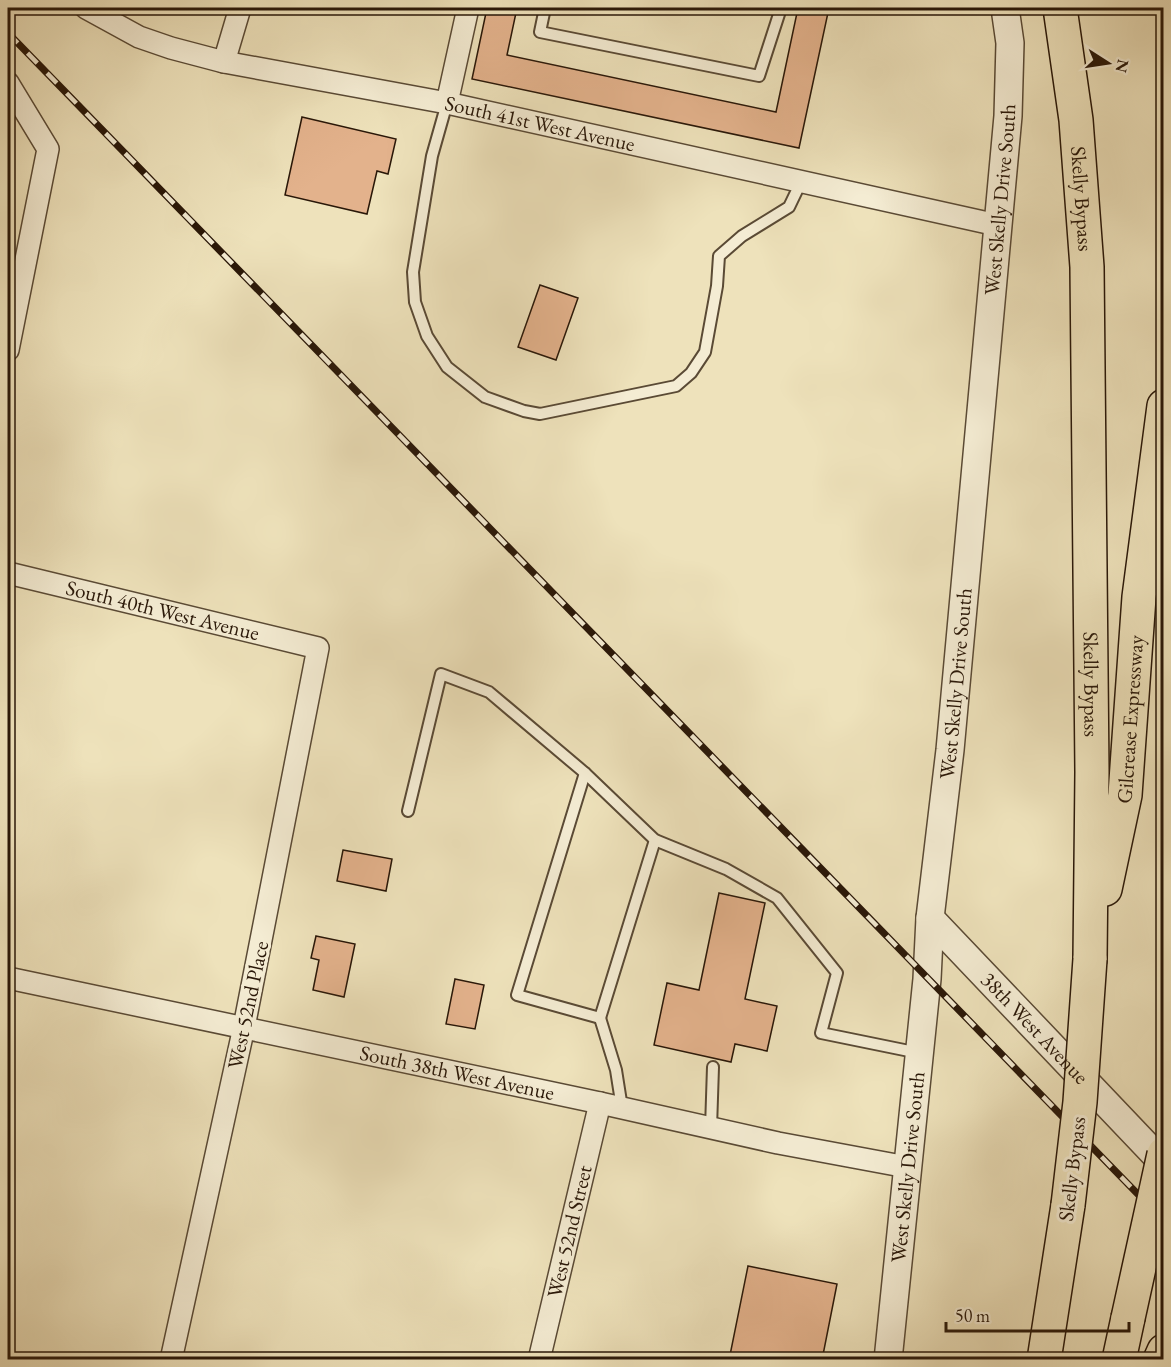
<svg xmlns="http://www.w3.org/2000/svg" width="1171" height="1367" font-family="'EB Garamond',serif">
  <rect width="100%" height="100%" fill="#eee2bb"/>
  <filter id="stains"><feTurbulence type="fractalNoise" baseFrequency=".00333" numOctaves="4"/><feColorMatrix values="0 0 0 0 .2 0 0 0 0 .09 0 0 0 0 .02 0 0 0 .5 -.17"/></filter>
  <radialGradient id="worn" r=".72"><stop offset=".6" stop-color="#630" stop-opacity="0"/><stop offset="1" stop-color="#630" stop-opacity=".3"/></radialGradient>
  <g fill="#e3b28c" stroke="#291708" stroke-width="1.5">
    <path d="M 487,8 L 517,8 L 507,55 L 776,112 L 798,8 L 829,8 L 799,148 L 472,79 Z"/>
    <path d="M 302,117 L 396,139 L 388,174 L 377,171 L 367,214 L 285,195 Z"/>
    <path d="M 540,285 L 578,298 L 556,360 L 518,347 Z"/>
    <path d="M 343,850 L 392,859 L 386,891 L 337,881 Z"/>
    <path d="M 719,893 L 765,903 L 745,999 L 777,1006 L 767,1051 L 735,1044 L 731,1062 L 654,1045 L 667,983 L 699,990 Z"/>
    <path d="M 316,936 L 355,944 L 344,997 L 313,990 L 319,960 L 311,958 Z"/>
    <path d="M 455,979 L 484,985 L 475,1029 L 446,1024 Z"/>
    <path d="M 748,1266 L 837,1284 L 822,1360 L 729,1360 Z"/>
  </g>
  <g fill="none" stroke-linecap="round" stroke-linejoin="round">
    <defs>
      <g id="service">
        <path d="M 545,8 L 540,32 L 759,76 L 781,8"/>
        <path d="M 447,103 L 432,156 L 413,272 L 415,302 L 427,336 L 447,367 L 485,397 L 524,411 L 540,414 L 676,386 L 691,373 L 705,352 L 717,286 L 719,256 L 742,236 L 789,207 L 801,182"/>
        <path d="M 585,773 L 517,995 L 600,1018 L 655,840"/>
        <path d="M 408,811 L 441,674 L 489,692 L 585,773 L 655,840 L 726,869 L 777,898 L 837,973 L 821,1033 L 919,1053"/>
        <path d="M 600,1018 L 616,1070 L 622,1108"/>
        <path d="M 711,1128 L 713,1067"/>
      </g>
      <g id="minor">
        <path id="s1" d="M 86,8 L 139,37 L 171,48 L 224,62 L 447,103 L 997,225"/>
        <path d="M 224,62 L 240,8"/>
        <path d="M 8,83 L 48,149 L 8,350"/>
        <path d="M 447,103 L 468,8"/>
        <path id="s2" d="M 8,573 L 318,648 L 244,1027 L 171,1360"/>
        <path id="s3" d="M 8,978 L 600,1103 L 778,1143 L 907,1167"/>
        <path id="s4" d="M 539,1360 L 600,1103"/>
      </g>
      <g id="tertiary">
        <path id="s5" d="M 930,918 L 1164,1164"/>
        <path id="s6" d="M 888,1360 L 927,979 L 930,918 L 950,750 L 1008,116 L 1010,43 L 1005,8"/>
      </g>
      <g id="motorway">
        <path id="s7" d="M 1060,8 L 1076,120 L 1087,267 L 1092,772 L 1090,959"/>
        <path id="s8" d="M 1105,889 L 1125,795 L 1139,597 L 1164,406"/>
        <path d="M 1044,1360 L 1068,1205"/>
        <path d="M 1119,1360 L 1128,1318"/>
        <path d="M 1160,1360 L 1164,1351"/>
      </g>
    </defs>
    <use href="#service" stroke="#5a4a35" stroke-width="14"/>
    <use href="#minor" stroke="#5a4a35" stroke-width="24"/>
    <use href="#tertiary" stroke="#5a4a35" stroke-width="30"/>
    <use href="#motorway" stroke="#291708" stroke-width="36"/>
    <use href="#service" stroke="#f4ecd3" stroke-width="10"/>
    <use href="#minor" stroke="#f4ecd3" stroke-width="21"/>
    <use href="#tertiary" stroke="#f4ecd3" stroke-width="27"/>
    <use href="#motorway" stroke="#eee2bb" stroke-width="33"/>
    <defs>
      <path id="rail" d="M 8,33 L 1164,1221"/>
    </defs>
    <use href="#rail" stroke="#291708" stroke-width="7"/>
    <use href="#rail" stroke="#f4ecd3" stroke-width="4.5" stroke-dasharray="14" stroke-linecap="butt"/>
    <defs>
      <g id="motorway-bridge">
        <path d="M 1068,1205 L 1080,1102 L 1090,959"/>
        <path d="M 1128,1318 L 1164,1154"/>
      </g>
    </defs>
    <use href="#motorway-bridge" stroke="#291708" stroke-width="36" stroke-linecap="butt"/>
    <use href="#motorway-bridge" stroke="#eee2bb" stroke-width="33"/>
  </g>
  <g text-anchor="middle" stroke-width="6" stroke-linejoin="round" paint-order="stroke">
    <g font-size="21" fill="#291708" stroke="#f4ecd3">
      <text dy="7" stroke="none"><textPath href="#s1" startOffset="471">South 41st West Avenue</textPath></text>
      <text dy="7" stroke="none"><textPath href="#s7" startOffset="192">Skelly Bypass</textPath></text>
      <text dy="7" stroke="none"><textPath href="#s6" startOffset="1166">West Skelly Drive South</textPath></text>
      <text dy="7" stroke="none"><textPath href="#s2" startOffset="159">South 40th West Avenue</textPath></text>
      <text dy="7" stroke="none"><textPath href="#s6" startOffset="680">West Skelly Drive South</textPath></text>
      <text dy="7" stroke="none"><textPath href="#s7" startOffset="678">Skelly Bypass</textPath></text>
      <text dy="7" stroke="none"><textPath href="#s8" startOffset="172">Gilcrease Expressway</textPath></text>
      <text transform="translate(248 1005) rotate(-78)" y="7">West 52nd Place</text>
      <text dy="7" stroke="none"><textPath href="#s5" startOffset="152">38th West Avenue</textPath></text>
      <text dy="7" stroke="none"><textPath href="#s3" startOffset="459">South 38th West Avenue</textPath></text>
      <text dy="7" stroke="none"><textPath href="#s6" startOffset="194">West Skelly Drive South</textPath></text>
      <text transform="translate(1072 1169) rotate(-83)" y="7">Skelly Bypass</text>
      <text dy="7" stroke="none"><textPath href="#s4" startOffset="132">West 52nd Street</textPath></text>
    </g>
  </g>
  <rect width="1171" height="1367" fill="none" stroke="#eee2bb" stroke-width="30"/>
  <rect x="9" y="9" width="1153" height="1349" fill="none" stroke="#291708" stroke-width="3"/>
  <rect x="15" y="15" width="1141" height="1337" fill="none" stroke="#291708" stroke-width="1.5"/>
  <g transform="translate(1108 63) rotate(102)" stroke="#f4ecd3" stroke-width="4.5" paint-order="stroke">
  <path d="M0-4.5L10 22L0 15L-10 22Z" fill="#291708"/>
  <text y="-9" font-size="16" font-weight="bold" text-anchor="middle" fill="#291708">N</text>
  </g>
  <path d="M946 1322v9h183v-9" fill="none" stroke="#291708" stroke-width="3"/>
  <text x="955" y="1322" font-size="18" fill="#291708" stroke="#f4ecd3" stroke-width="4.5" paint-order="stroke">50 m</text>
  <rect width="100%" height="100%" filter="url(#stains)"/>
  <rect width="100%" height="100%" fill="url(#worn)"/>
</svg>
